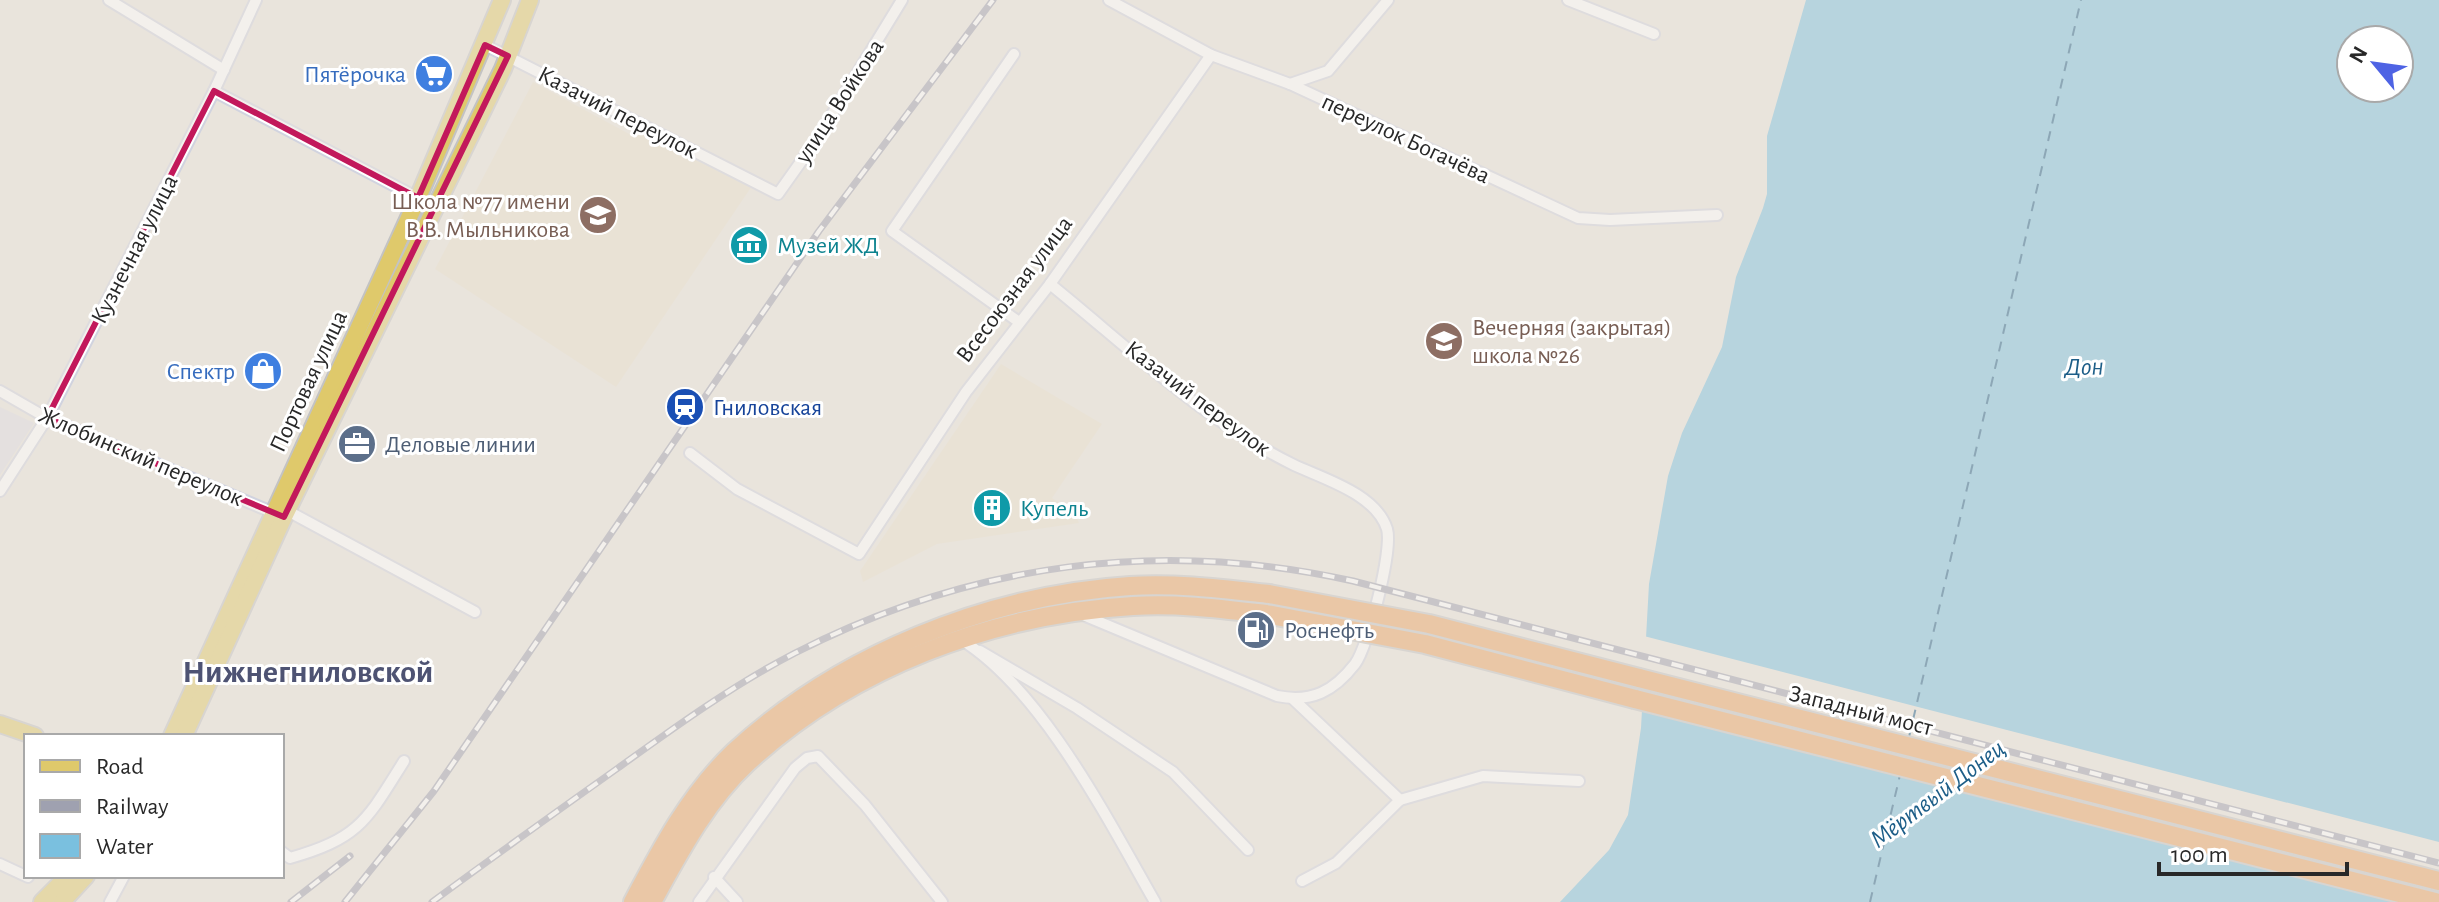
<svg xmlns="http://www.w3.org/2000/svg" width="2439" height="902" font-family="'Alegreya Sans',sans-serif">
  <rect width="100%" height="100%" fill="#e9e4dc"/>
  <path fill="#dedce2" d="M 0,407 L 34,423 L 0,475 Z"/>
  <g fill="#e9e1cd">
    <path d="M 533,82 L 633,136 L 638,130 L 752,186 L 616,387 L 435,269 Z"/>
    <path d="M 1001,364 L 1102,424 L 1052,498 L 1075,513 L 1079,523 L 937,544 L 863,582 L 860,571 Z"/>
  </g>
  <path fill="#7ac0df" fill-rule="evenodd" d="M 1806,0 L 2439,0 L 2439,902 L 1560,902 L 1609,850 L 1628,815 L 1641,728 L 1649,584 L 1668,476 L 1682,433 L 1722,347 L 1736,277 L 1763,208 L 1767,194 L 1767,136 ZM 2351,40 L 2399,40 L 2399,88 L 2351,88 Z"/>
  <path fill="#e9e4dc" d="M 1640,635 L 2439,842 L 2439,902 L 2397,902 L 1637,710 Z"/>
  <g fill="none" stroke-linecap="round" stroke-linejoin="round">
    <g stroke="#1d5e88" stroke-width="2" stroke-dasharray="10 8" stroke-linecap="butt">
      <path d="M 1909,737 L 2081,0"/>
      <path d="M 1870,902 L 1900,775"/>
    </g>
    <defs>
      <g id="street">
        <path d="M 109,0 L 224,70"/>
        <path d="M 1109,0 L 1211,55 L 1290,84 L 1578,218 L 1610,220 L 1717,215"/>
        <path d="M 1568,0 L 1654,34"/>
        <path d="M 485,45 L 778,194 L 817,139 L 902,0"/>
        <path d="M 1014,54 L 892,231 L 1019,322"/>
        <path d="M 1290,84 L 1328,71 L 1388,0"/>
        <path d="M 214,91 L 418,198"/>
        <path d="M 1050,284 C 1128,347 1204,421 1294,465 C 1324,479 1376,494 1387,529 C 1393,550 1368,647 1355,664 C 1334,691 1312,703 1277,696 L 1083,615"/>
        <path d="M 0,391 L 47,418 L 279,515"/>
        <path d="M 690,453 L 737,489 L 859,554 L 966,392 L 1050,284 L 1211,55"/>
        <path d="M 0,491 L 47,418 L 214,91 L 256,0"/>
        <path d="M 288,511 L 475,612"/>
        <path d="M 960,639 C 1041,688 1108,820 1155,902"/>
        <path d="M 980,651 L 1077,708 L 1173,772 L 1248,850"/>
        <path d="M 1293,699 L 1400,800"/>
        <path d="M 282,852 L 290,858 C 360,838 367,820 404,761"/>
        <path d="M 0,864 L 28,877"/>
        <path d="M 714,877 L 737,902"/>
        <path d="M 1302,881 L 1336,863 L 1400,800 L 1483,776 L 1579,781"/>
        <path d="M 110,902 L 124,876"/>
        <path d="M 699,902 L 795,768 L 807,758 L 818,756 L 865,805 L 942,902"/>
      </g>
      <g id="primary">
        <path d="M 0,724 L 35,736"/>
        <path d="M 172,736 L 418,198 L 502,0"/>
        <path d="M 184,736 L 284,517 L 503,69 L 530,0"/>
        <path d="M 42,902 L 68,876"/>
        <path d="M 62,902 L 86,876"/>
      </g>
      <g id="highway">
        <path d="M 1639,678 L 2439,881"/>
        <path d="M 1635,699 L 2435,902"/>
        <path d="M 633,902 C 661,849 690,794 734,752 C 839,655 988,595 1130,586 C 1176,583 1223,589 1269,594"/>
        <path d="M 652,902 C 679,853 706,801 747,763 C 851,667 993,614 1133,606 C 1177,603 1223,609 1266,614"/>
      </g>
    </defs>
    <use href="#street" stroke="#d1d3df" stroke-width="14"/>
    <use href="#primary" stroke="#c3c3c3" stroke-width="20"/>
    <use href="#highway" stroke="#c3c3c3" stroke-width="22"/>
    <use href="#street" stroke="#fff" stroke-width="10"/>
    <use href="#primary" stroke="#dfc96b" stroke-width="16"/>
    <use href="#highway" stroke="#eaa565" stroke-width="18"/>
    <defs>
      <g id="rail">
        <path d="M 291,902 L 350,856"/>
        <path d="M 345,902 L 434,791 L 819,231 L 993,0"/>
        <path d="M 432,902 C 493,857 556,812 618,768 C 675,727 733,685 795,653 C 971,563 1159,538 1353,581 L 2439,863"/>
      </g>
    </defs>
    <use href="#rail" stroke="#9fa1b0" stroke-width="7"/>
    <use href="#rail" stroke="#fff" stroke-width="4" stroke-dasharray="12" stroke-linecap="butt"/>
    <defs>
      <g id="highway-bridge">
        <path d="M 1269,594 L 1429,624 L 1639,678"/>
        <path d="M 1266,614 L 1425,644 L 1635,699"/>
      </g>
    </defs>
    <use href="#highway-bridge" stroke="#c3c3c3" stroke-width="22" stroke-linecap="butt"/>
    <use href="#highway-bridge" stroke="#eaa565" stroke-width="18"/>
  </g>
  <path d="M0 0H2439V902H0ZM 485,45 L 508,56 L 284,517 L 47,418 L 214,91 L 418,198 Z" fill="#e9e4dc" fill-opacity=".55" fill-rule="evenodd"/>
  <path fill="none" stroke="#c2185b" stroke-width="6" stroke-linejoin="round" d="M 485,45 L 508,56 L 284,517 L 47,418 L 214,91 L 418,198 Z"/>
  <defs>
    <symbol id="supermarket-disc" viewBox="-11 -11 22 22"><circle r="9.5" fill="#3f7fe0" stroke="#fff"/><path d="M-6-5.5h2.5l.6 2H6L4.5 2H-2.5L-4.4-4H-6ZM-1.5 3.2a1.3 1.3 0 1 0 .1 0ZM3 3.2a1.3 1.3 0 1 0 .1 0Z" fill="#fff"/></symbol>
    <symbol id="school-disc" viewBox="-11 -11 22 22"><circle r="9.5" fill="#8d6e63" stroke="#fff"/><path d="M0-5L7-2L0 1L-7-2ZM-4 1L0 2.5L4 1V4Q0 6-4 4Z" fill="#fff"/></symbol>
    <symbol id="museum-disc" viewBox="-11 -11 22 22"><circle r="9.5" fill="#0f9aa8" stroke="#fff"/><path d="M0-6L6-3V-2H-6V-3ZM-5-1h2V3h-2ZM-1-1h2V3h-2ZM3-1h2V3H3ZM-6 4H6V6H-6Z" fill="#fff"/></symbol>
    <symbol id="shop-disc" viewBox="-11 -11 22 22"><circle r="9.5" fill="#3f7fe0" stroke="#fff"/><path d="M-5-2.5h2.3a2.7 3.5 0 0 1 5.4 0H5L5.5 6h-11ZM-1.5-2.5h3a1.5 2.3 0 0 0-3 0Z" fill="#fff"/></symbol>
    <symbol id="station-disc" viewBox="-11 -11 22 22"><circle r="9.5" fill="#1a4fb4" stroke="#fff"/><path d="M-3-6H3Q5-6 5-4V2Q5 4 3 4L4.5 6H3L1.5 4h-3L-3 6H-4.5L-3 4Q-5 4-5 2V-4Q-5-6-3-6ZM-3.5-4v3h7v-3ZM-3.5 1v1.5H-2V1ZM2 1v1.5H3.5V1Z" fill="#fff"/></symbol>
    <symbol id="office-disc" viewBox="-11 -11 22 22"><circle r="9.5" fill="#5c6f8a" stroke="#fff"/><path d="M-6-3h4V-5.5h4V-3h4V5H-6ZM-1-4.5V-3h2v-1.5ZM-6 0V1H6V0Z" fill="#fff"/></symbol>
    <symbol id="building-disc" viewBox="-11 -11 22 22"><circle r="9.5" fill="#0f9aa8" stroke="#fff"/><path d="M-4-6H4V6H1V3H-1V6H-4ZM-2.5-4.3h1.7v1.8h-1.7ZM.8-4.3h1.7v1.8H.8ZM-2.5-1h1.7V.8h-1.7ZM.8-1h1.7V.8H.8Z" fill="#fff"/></symbol>
    <symbol id="fuel-disc" viewBox="-11 -11 22 22"><circle r="9.5" fill="#5c6f8a" stroke="#fff"/><path d="M-5.5-6h7V0h2V4h1.3V-2.5L3-4.5l.8-.8L6-3V5H2.5V1h-1V6h-7ZM-4.2-4.7v3.2H.2V-4.7Z" fill="#fff"/></symbol>
  </defs>
  <g fill-rule="evenodd">
    <use href="#supermarket-disc" x="412" y="52" width="44" height="44"/>
    <use href="#school-disc" x="576" y="193" width="44" height="44"/>
    <use href="#museum-disc" x="727" y="223" width="44" height="44"/>
    <use href="#school-disc" x="1422" y="319" width="44" height="44"/>
    <use href="#shop-disc" x="241" y="349" width="44" height="44"/>
    <use href="#station-disc" x="663" y="385" width="44" height="44"/>
    <use href="#office-disc" x="335" y="422" width="44" height="44"/>
    <use href="#building-disc" x="970" y="486" width="44" height="44"/>
    <use href="#fuel-disc" x="1234" y="608" width="44" height="44"/>
  </g>
  <g text-anchor="middle" stroke-width="6" stroke-linejoin="round" paint-order="stroke">
    <g font-size="24" fill="#366cbe" stroke="#fff" text-anchor="end">
      <text x="406" y="82">Пятёрочка</text>
      <text x="235" y="379">Спектр</text>
    </g>
    <g font-size="24" fill="#282828" stroke="#fff">
      <text transform="translate(839 101) rotate(-57)" y="8">улица Войкова</text>
      <text transform="translate(618 112) rotate(27)" y="8">Казачий переулок</text>
      <text transform="translate(1406 138) rotate(25)" y="8">переулок Богачёва</text>
      <text transform="translate(134 249) rotate(-63)" y="8">Кузнечная улица</text>
      <text transform="translate(1014 289) rotate(-53)" y="8">Всесоюзная улица</text>
      <text transform="translate(308 381) rotate(-65)" y="8">Портовая улица</text>
      <text transform="translate(1198 398) rotate(37)" y="8">Казачий переулок</text>
      <text transform="translate(141 456) rotate(23)" y="8">Жлобинский переулок</text>
      <text transform="translate(1861 710) rotate(14)" y="8">Западный мост</text>
    </g>
    <g font-size="24" fill="#785e54" stroke="#fff" text-anchor="end">
      <text x="570" y="209">Школа №77 имени<tspan x="570" dy="28">В.В. Мыльникова</tspan></text>
      <text x="1472" y="335" text-anchor="start">Вечерняя (закрытая)<tspan x="1472" dy="28">школа №26</tspan></text>
    </g>
    <g font-size="24" fill="#0d838f" stroke="#fff" text-anchor="start">
      <text x="777" y="253">Музей ЖД</text>
      <text x="1020" y="516">Купель</text>
    </g>
    <g font-size="24" fill="#164399" stroke="#fff" text-anchor="start">
      <text x="713" y="415">Гниловская</text>
    </g>
    <g font-size="24" fill="#4e5e75" stroke="#fff" text-anchor="start">
      <text x="385" y="452">Деловые линии</text>
      <text x="1284" y="638">Роснефть</text>
    </g>
    <g font-size="26" font-style="italic" fill="#1d5e88" stroke="#fff">
      <text x="2084" y="375">Дон</text>
      <text transform="translate(1937 793) rotate(-37)" y="9">Мёртвый Донец</text>
    </g>
    <g font-size="32" font-weight="bold" fill="#4e5373" stroke="#fff">
      <text x="308" y="682">Нижнегниловской</text>
    </g>
  </g>
  <rect x="24" y="734" width="260" height="144" fill="#ffffff" stroke="#a9a9a9" stroke-width="2"/>
  <rect x="40" y="760" width="40" height="12" fill="#dfc96b" stroke="#a9a9a9" stroke-width="2"/>
  <text x="96" y="774" font-size="24" fill="#282828">Road</text>
  <rect x="40" y="800" width="40" height="12" fill="#9fa1b0" stroke="#a9a9a9" stroke-width="2"/>
  <text x="96" y="814" font-size="24" fill="#282828">Railway</text>
  <rect x="40" y="834" width="40" height="24" fill="#7ac0df" stroke="#a9a9a9" stroke-width="2"/>
  <text x="96" y="854" font-size="24" fill="#282828">Water</text>
  <g transform="translate(2375 64) rotate(299)"><circle r="38" fill="#ffffff" stroke="#a9a9a9" stroke-width="2"/>
  <path d="M0-6L14 30L0 20L-14 30Z" fill="#4e63e4"/>
  <text y="-12" font-size="22" font-weight="bold" text-anchor="middle" fill="#282828">N</text>
  </g>
  <path d="M2159 862v12h188v-12" fill="none" stroke="#282828" stroke-width="4"/>
  <text x="2171" y="862" font-size="24" fill="#282828" stroke="#ffffff" stroke-width="6" paint-order="stroke">100 m</text>
</svg>
